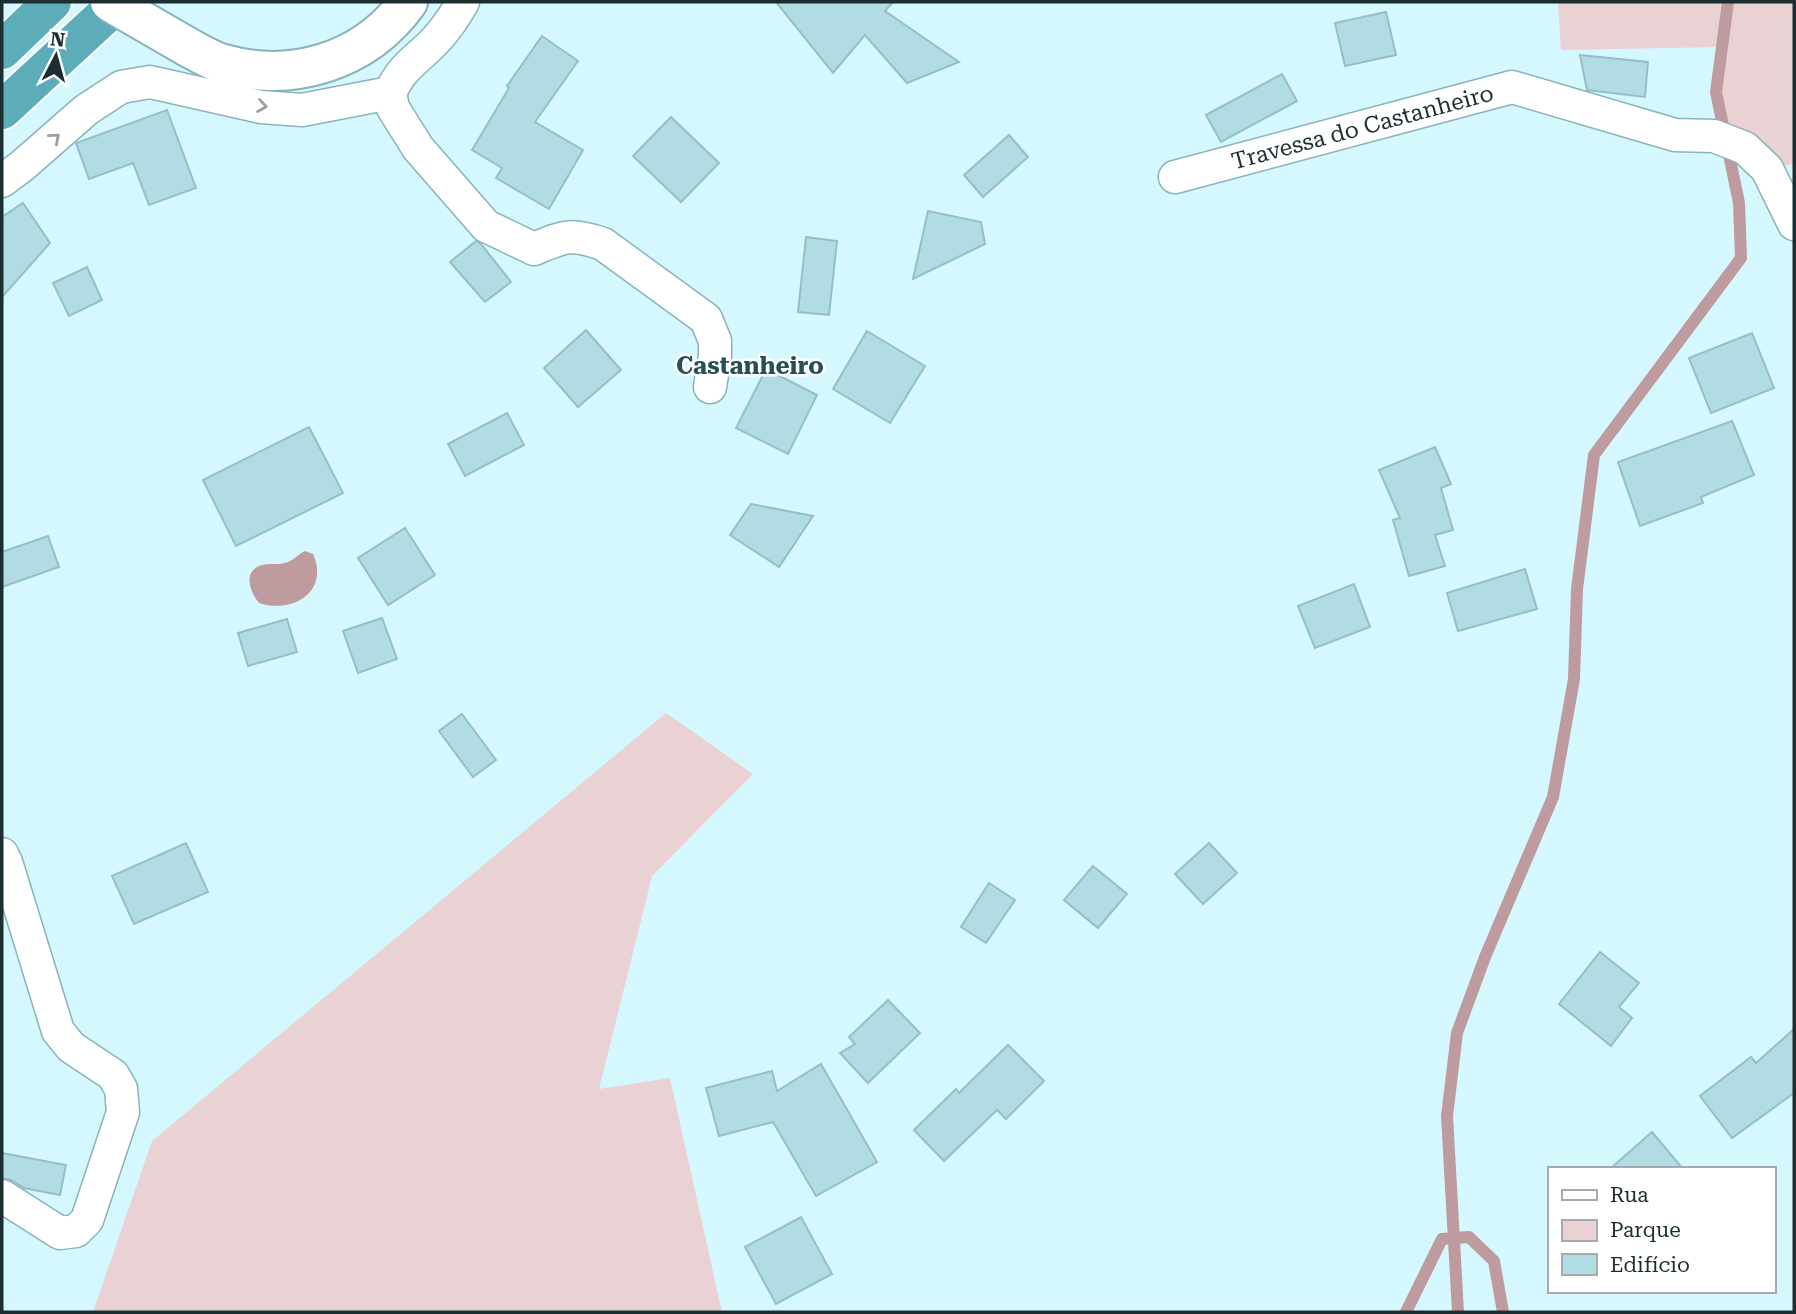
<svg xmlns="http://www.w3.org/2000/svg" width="1796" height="1314" font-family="'Roboto Serif',serif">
  <rect width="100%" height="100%" fill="#d5f8fe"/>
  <g fill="#ead1d4">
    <path d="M 1558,2 L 1794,2 L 1794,164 L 1767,169 L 1730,158 L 1716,92 L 1721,47 L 1561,50 Z"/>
    <path d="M 666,713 L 753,774 L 652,876 L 599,1089 L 670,1078 L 722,1312 L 93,1312 L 152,1141 Z"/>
  </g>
  <path fill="#bd9b9f" d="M 305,551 L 313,554 C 330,592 292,614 259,603 C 250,592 242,571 262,565 C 269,563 278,565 285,563 C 293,561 297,555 305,551 Z"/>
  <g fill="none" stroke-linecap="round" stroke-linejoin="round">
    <g stroke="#bd9b9f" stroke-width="12">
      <path d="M 1406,1312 L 1442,1239 L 1469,1237 L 1494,1261 L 1503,1312"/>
      <path d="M 1458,1312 L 1447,1116 L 1457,1033 L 1485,957 L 1553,797 L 1574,679 L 1577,589 L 1594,455 L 1741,258 L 1739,203 L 1716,92 L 1728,2"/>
    </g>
  </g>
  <g fill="#b1dce4" stroke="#95bfc7" stroke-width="2">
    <path d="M 776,2 L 893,2 L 885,11 L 959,62 L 907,83 L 865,35 L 833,73 Z"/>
    <path d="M 1386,12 L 1396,55 L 1345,66 L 1335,23 Z"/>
    <path d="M 542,36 L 578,61 L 535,122 L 583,150 L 549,209 L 496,178 L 502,168 L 472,150 L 509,88 L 507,86 Z"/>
    <path d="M 1580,55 L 1648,62 L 1645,97 L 1587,90 Z"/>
    <path d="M 1282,74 L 1297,101 L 1221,142 L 1206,115 Z"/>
    <path d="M 167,110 L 196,188 L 149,205 L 133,163 L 89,179 L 76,143 Z"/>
    <path d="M 671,117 L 719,163 L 681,202 L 633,156 Z"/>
    <path d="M 1009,135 L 1028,157 L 983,197 L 964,175 Z"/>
    <path d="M 23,203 L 50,243 L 2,297 L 2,217 Z"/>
    <path d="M 928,211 L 981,222 L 985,244 L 913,279 Z"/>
    <path d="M 806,237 L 837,241 L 829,315 L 798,312 Z"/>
    <path d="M 476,241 L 481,244 L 511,282 L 485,302 L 450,262 Z"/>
    <path d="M 87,267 L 102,300 L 69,316 L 53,283 Z"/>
    <path d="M 586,330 L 621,370 L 578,407 L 544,368 Z"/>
    <path d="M 867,331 L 925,366 L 890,423 L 833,389 Z"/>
    <path d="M 1752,333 L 1774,388 L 1711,413 L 1689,358 Z"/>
    <path d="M 766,369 L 817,395 L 788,454 L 736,428 Z"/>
    <path d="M 507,413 L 524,445 L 465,476 L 448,444 Z"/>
    <path d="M 1732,421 L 1754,475 L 1701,497 L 1703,503 L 1640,526 L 1618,462 Z"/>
    <path d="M 309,427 L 343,493 L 236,546 L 203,480 Z"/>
    <path d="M 1435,447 L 1451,484 L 1441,488 L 1453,530 L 1435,535 L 1445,566 L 1409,576 L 1393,520 L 1400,518 L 1379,470 Z"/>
    <path d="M 751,504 L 813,516 L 779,567 L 730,535 Z"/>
    <path d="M 405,528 L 435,575 L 388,605 L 358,558 Z"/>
    <path d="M 48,536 L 59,567 L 2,587 L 2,552 Z"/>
    <path d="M 1525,569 L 1537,609 L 1458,631 L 1447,593 Z"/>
    <path d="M 1354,584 L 1370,627 L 1315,648 L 1298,606 Z"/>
    <path d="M 382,618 L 397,659 L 358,673 L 343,631 Z"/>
    <path d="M 287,619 L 297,652 L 248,666 L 238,633 Z"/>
    <path d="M 462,714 L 496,760 L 473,777 L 439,731 Z"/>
    <path d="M 186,843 L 208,892 L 134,924 L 112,876 Z"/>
    <path d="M 1209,843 L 1237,873 L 1203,904 L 1175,874 Z"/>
    <path d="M 1093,866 L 1127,894 L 1098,928 L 1064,900 Z"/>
    <path d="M 989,883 L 1015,900 L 986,943 L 961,927 Z"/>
    <path d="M 1600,952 L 1639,983 L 1619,1007 L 1632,1018 L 1611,1046 L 1559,1004 Z"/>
    <path d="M 888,1000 L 920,1033 L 868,1083 L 840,1053 L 855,1044 L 849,1037 Z"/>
    <path d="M 1794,1029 L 1794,1093 L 1732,1138 L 1700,1096 L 1751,1057 L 1756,1063 Z"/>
    <path d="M 1008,1045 L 1044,1081 L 1006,1119 L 997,1110 L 944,1161 L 914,1130 L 956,1089 L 959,1093 Z"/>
    <path d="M 821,1064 L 877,1162 L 816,1196 L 773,1122 L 719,1136 L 706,1088 L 772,1071 L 777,1091 Z"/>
    <path d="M 1652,1132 L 1683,1169 L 1610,1169 Z"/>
    <path d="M 2,1153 L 66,1165 L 60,1195 L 24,1188 L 11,1180 L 2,1178 Z"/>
    <path d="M 801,1217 L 832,1274 L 776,1304 L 745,1247 Z"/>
  </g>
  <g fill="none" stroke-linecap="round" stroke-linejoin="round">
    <defs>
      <g id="minor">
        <path d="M 390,93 L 393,108 L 418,148 L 486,226 L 534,249 C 565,236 571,233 603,244 L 706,319 L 715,341 L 715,356 L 710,387"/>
        <path d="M 390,93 C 402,67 414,62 433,43 C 446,30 454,17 463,2"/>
        <path id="s1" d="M 1175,177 L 1512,87 L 1675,135 L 1714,136 L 1745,148 L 1767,169 L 1794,224"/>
        <path d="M 2,181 L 22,166 L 86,110 L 121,87 L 150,82 L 261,107 L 302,110 L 390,93"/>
        <path d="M 2,854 L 6,862 L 58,1031 L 71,1047 L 113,1075 L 121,1089 L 123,1112 L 87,1220 L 76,1231 L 60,1233 L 2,1196"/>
      </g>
      <path id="tertiary" d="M 186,46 C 197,52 209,59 220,63 C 291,84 365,62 408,2"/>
      <g id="trunk">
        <path d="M 2,50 L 52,2"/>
        <path d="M 2,110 L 119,2"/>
      </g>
    </defs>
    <use href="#minor" stroke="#89b3bb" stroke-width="35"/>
    <use href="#tertiary" stroke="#89b3bb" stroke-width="42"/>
    <use href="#trunk" stroke="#fff" stroke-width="42"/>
    <use href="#minor" stroke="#fff" stroke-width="32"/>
    <use href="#tertiary" stroke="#fff" stroke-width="38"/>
    <use href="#trunk" stroke="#5cacba" stroke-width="38"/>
    <defs>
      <path id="tertiary-bridge" d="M 110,2 L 186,46"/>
    </defs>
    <use href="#tertiary-bridge" stroke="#89b3bb" stroke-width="42" stroke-linecap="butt"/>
    <use href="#tertiary-bridge" stroke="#fff" stroke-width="38"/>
  </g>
  <defs><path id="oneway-chevron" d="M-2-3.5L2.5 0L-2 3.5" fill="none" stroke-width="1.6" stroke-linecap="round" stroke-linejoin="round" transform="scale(1.75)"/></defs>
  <g stroke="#99a1a2">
    <use href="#oneway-chevron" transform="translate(262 106) rotate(9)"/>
    <use href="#oneway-chevron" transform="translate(55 138) rotate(-41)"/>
  </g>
  <g text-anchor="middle" stroke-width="5" stroke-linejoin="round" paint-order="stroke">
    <g font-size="23" fill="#1d2e31" stroke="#fff">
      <text dy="8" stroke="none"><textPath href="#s1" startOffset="194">Travessa do Castanheiro</textPath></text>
    </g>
    <g font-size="24" font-weight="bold" fill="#274f56" stroke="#fff">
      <text x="750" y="374">Castanheiro</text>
    </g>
  </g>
  <rect width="1796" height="1314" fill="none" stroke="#1d2e31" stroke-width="7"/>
  <rect x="1548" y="1167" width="228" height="126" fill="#ffffff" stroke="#a5abad" stroke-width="2"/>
  <rect x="1562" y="1190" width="35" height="10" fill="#ffffff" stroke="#a5abad" stroke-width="2"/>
  <text x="1610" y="1202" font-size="21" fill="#1d2e31">Rua</text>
  <rect x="1562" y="1220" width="35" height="21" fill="#ead1d4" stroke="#a5abad" stroke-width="2"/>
  <text x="1610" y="1237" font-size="21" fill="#1d2e31">Parque</text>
  <rect x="1562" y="1254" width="35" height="21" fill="#b1dce4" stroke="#a5abad" stroke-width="2"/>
  <text x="1610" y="1272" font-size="21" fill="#1d2e31">Edifício</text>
  <g transform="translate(56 56) rotate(6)" stroke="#ffffff" stroke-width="5" paint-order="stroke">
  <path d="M0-5L12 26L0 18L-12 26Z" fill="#1d2e31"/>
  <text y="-10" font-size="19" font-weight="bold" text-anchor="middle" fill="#1d2e31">N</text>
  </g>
</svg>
